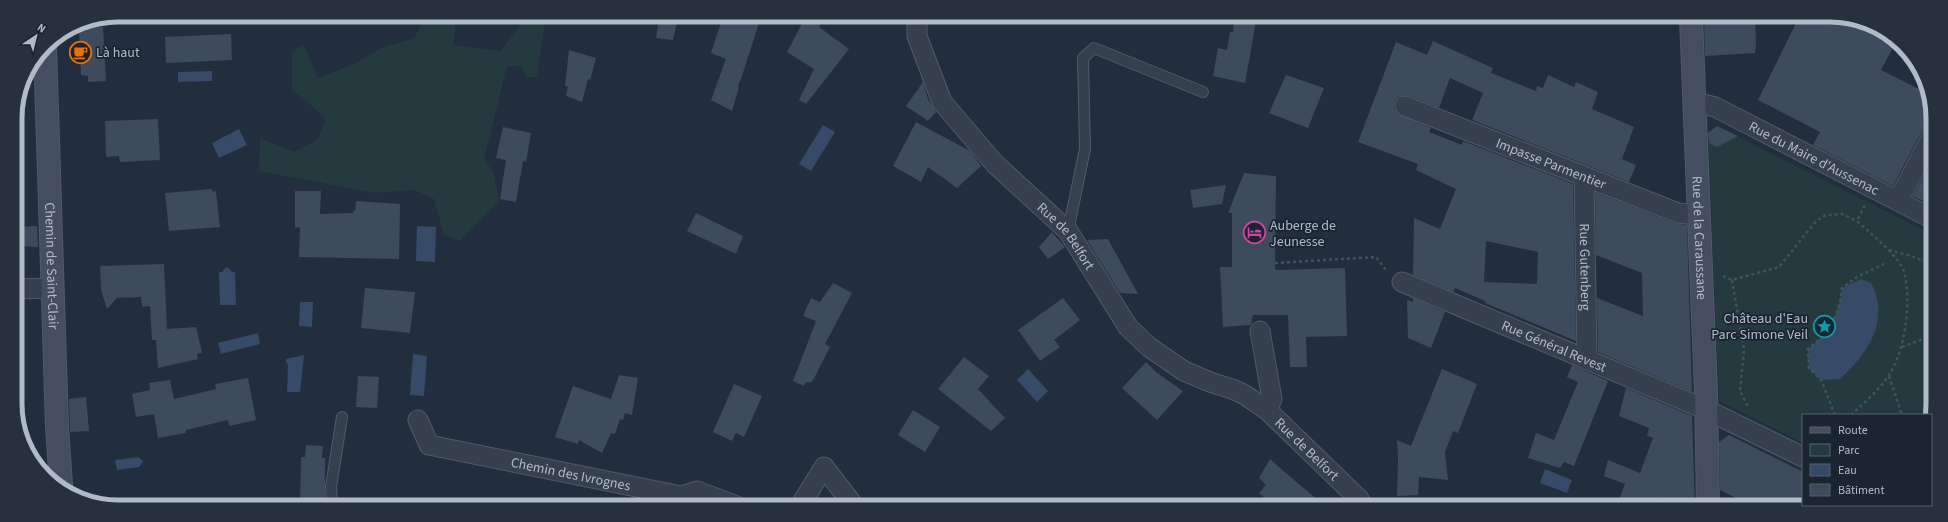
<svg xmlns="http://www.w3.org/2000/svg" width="1948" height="522" font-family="'Source Sans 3',sans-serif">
  <rect width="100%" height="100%" fill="#222d3d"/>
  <g fill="#243a3e">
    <path d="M 426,15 L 456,15 L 454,45 L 501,51 L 522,22 L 524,15 L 546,15 L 537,77 L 526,77 L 521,66 L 507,66 L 484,159 L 494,173 L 499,201 L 460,241 L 444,235 L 434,199 L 415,190 L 374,193 L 259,171 L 260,138 L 294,152 L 318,139 L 325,120 L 314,108 L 292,90 L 292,53 L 302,45 L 307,51 L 318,78 L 356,63 L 381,48 L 414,38 Z"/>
    <path d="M 1717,126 L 1931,234 L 1931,415 L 1803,415 L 1803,443 L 1719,401 L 1708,132 Z"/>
  </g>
  <g fill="#374a67">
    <path d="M 212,71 L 212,81 L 178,82 L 178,72 Z"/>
    <path d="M 823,125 L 835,132 L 811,171 L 799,164 Z"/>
    <path d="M 239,129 L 247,145 L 219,158 L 212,143 Z"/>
    <path d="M 417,226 L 436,227 L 435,262 L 416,261 Z"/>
    <path d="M 228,267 L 232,272 L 235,272 L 236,305 L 220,305 L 219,272 L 222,272 L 225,268 Z"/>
    <path d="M 1861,279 L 1871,283 C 1891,321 1867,354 1840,379 L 1821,380 L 1809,368 L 1808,349 C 1832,330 1838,317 1842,288 Z"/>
    <path d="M 300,302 L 313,302 L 312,327 L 299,326 Z"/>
    <path d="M 258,333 L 260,344 L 221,354 L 218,343 Z"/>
    <path d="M 413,354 L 427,356 L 424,396 L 410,395 Z"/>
    <path d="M 304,355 L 300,392 L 287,392 L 288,365 L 286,362 L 286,359 Z"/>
    <path d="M 1028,369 L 1048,391 L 1037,402 L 1017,380 Z"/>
    <path d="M 138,457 L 143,461 L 139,467 L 117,470 L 115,460 Z"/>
    <path d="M 1545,469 L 1572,480 L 1567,493 L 1540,483 Z"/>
  </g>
  <g fill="#3e4b5c" fill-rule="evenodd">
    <path d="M 723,16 L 751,16 L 749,20 L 759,23 L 742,76 L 738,86 L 739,87 L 732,111 L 711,100 L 726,59 L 711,53 Z"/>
    <path d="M 806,16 L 821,24 L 819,27 L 849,49 L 806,104 L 799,100 L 814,69 L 787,52 Z"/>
    <path d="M 1234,16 L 1257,16 L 1245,83 L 1213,76 L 1218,48 L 1227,50 L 1230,32 L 1233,32 Z"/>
    <path d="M 1704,17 L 1755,17 L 1756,43 L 1755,53 L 1705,56 Z"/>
    <path d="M 1799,17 L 1851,17 L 1896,42 L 1881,70 L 1929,94 L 1931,98 L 1931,127 L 1925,129 L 1921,133 L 1893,186 L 1813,145 L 1820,132 L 1758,100 Z"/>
    <path d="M 659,18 L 677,22 L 673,40 L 656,38 Z"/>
    <path d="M 103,27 L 106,81 L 88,82 L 88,76 L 81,75 L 79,28 Z"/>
    <path d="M 231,34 L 232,60 L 166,63 L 165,37 Z"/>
    <path d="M 1433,41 L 1493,68 L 1491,73 L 1536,91 L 1537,86 L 1543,88 L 1548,75 L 1574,87 L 1576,82 L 1598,92 L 1592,109 L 1634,127 L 1622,159 L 1636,165 L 1629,182 L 1472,120 L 1483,93 L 1450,78 L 1439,108 L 1409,96 L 1398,97 L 1395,102 L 1394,108 L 1397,113 L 1431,128 L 1429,132 L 1462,145 L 1463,141 L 1573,184 L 1576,341 L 1485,303 L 1485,301 L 1455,288 L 1453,292 L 1413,275 L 1414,218 L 1440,229 L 1456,189 L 1416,170 L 1418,164 L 1358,142 L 1396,42 L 1427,55 ZM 1486,241 L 1538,252 L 1537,284 L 1484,282 Z"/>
    <path d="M 569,50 L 596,58 L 590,80 L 588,79 L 582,102 L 566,96 L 568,87 L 565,86 Z"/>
    <path d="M 1286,75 L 1324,88 L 1308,128 L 1269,113 Z"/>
    <path d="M 923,82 L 928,99 L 936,112 L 928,121 L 906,106 Z"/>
    <path d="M 158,119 L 160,160 L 120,162 L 119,156 L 106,157 L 105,121 Z"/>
    <path d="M 916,122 L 970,151 L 981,166 L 957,188 L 928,167 L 921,182 L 893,166 Z"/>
    <path d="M 1717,126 L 1738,136 L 1717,147 L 1709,143 L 1708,133 Z"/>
    <path d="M 503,127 L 531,133 L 526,162 L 523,161 L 516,202 L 500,199 L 506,160 L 496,158 Z"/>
    <path d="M 1931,162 L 1931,205 L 1913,196 Z"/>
    <path d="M 1244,173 L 1276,176 L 1275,270 L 1345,268 L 1347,336 L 1306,337 L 1307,367 L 1290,367 L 1288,315 L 1253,315 L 1251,325 L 1223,327 L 1220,267 L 1232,267 L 1232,213 L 1228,213 Z"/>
    <path d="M 1226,185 L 1222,204 L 1193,208 L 1190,190 Z"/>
    <path d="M 212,189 L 212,192 L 216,191 L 220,227 L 169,231 L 165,193 Z"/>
    <path d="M 295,191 L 321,191 L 320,214 L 353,213 L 353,211 L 355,211 L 356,201 L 400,204 L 399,259 L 299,257 L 300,227 L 295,228 Z"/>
    <path d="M 1595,192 L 1674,223 L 1687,225 L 1692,392 L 1598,352 L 1597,298 L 1643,316 L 1642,273 L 1596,255 Z"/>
    <path d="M 696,213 L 743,236 L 736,254 L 687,231 Z"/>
    <path d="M 37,226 L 38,247 L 18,246 L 17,227 Z"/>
    <path d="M 1052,232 L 1065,247 L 1048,259 L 1039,247 Z"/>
    <path d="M 1108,239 L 1138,294 L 1120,293 L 1087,240 Z"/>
    <path d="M 164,264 L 167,329 L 196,327 L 202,353 L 197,354 L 198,359 L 158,368 L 156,340 L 152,340 L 150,306 L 142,307 L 141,297 L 117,298 L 107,309 L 101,290 L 100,266 Z"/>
    <path d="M 833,283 L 852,293 L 825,344 L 830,347 L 812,382 L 806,382 L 804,386 L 793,381 L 816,321 L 803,316 L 811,298 L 820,302 Z"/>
    <path d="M 365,288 L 415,292 L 410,333 L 361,328 Z"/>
    <path d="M 1063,298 L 1080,320 L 1054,340 L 1060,347 L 1040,361 L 1018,330 Z"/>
    <path d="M 1413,298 L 1445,312 L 1431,348 L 1408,338 L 1407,300 L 1413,302 Z"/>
    <path d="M 964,357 L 989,376 L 978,389 L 1005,418 L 991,431 L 938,389 Z"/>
    <path d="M 1146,362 L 1156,372 L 1183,391 L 1157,420 L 1122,388 Z"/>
    <path d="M 1572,365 L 1608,381 L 1574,466 L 1564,462 L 1560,468 L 1528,458 L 1536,433 L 1554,440 L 1578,382 L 1567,377 Z"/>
    <path d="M 1442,369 L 1477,384 L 1458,433 L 1453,431 L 1445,452 L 1448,480 L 1419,477 L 1418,495 L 1397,496 L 1398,458 L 1397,440 L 1411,446 Z"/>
    <path d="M 619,375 L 638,378 L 632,415 L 625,413 L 623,420 L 620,419 L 615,434 L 611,433 L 602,453 L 579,440 L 578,444 L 555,437 L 573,386 L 611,399 Z"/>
    <path d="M 358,376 L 379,377 L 377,408 L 356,407 Z"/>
    <path d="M 248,378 L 256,420 L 229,426 L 228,420 L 186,430 L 186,433 L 158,438 L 154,414 L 136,417 L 132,394 L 150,390 L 149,383 L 170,380 L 174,399 L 216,389 L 215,384 Z"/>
    <path d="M 734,384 L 762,396 L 744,437 L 736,433 L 732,441 L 713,432 Z"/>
    <path d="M 1626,388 L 1692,416 L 1695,507 L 1683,507 L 1661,497 L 1658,507 L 1616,507 L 1625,484 L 1604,476 L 1608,460 L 1640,473 L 1653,438 L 1647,436 L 1649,428 L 1619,416 Z"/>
    <path d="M 86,397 L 89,431 L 70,432 L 69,399 Z"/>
    <path d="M 913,410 L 940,427 L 925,452 L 898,435 Z"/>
    <path d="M 1729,435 L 1803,472 L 1803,507 L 1754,507 L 1720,490 L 1719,442 Z"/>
    <path d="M 306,445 L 323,446 L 322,458 L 325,458 L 325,505 L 300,505 L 301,457 L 305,457 Z"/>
    <path d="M 1270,459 L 1287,474 L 1325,506 L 1274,506 L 1259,493 L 1266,485 L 1259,478 Z"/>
  </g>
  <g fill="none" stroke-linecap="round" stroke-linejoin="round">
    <defs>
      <g id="lane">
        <path d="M 1068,231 L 1085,149 L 1083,58 L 1094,48 L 1203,92"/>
        <path d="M 332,505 L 331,487 L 342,417"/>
      </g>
      <g id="street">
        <path id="s1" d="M 917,16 L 917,36 L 942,102 L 995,164 L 1068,231 L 1128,327 L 1149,347 L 1184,371 L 1210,382 L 1235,390 L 1245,395 L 1267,410 L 1359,499 L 1362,506"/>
        <path id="s2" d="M 1695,102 L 1715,107 L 1931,218"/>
        <path id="s3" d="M 1405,106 L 1678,213 L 1698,215"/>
        <path id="s4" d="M 1584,176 L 1587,359"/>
        <path d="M 1898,201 L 1931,138"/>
        <path id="s5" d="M 1402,282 L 1707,410 L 1803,457"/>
        <path d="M 16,289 L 52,288"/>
        <path d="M 1260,331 L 1272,399 L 1267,410"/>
        <path id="s6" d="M 418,420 L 429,445 L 681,496 L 697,491 L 737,506"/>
        <path d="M 800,506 L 824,467 L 854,506"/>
      </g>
      <g id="secondary">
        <path id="s7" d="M 1691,17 L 1706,393 L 1708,507"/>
        <path id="s8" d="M 45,46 L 57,426 L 61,485"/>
      </g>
    </defs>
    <use href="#lane" stroke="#515a67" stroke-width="12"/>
    <use href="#street" stroke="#515a67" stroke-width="21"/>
    <use href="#secondary" stroke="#515a67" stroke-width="24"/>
    <g stroke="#3f5658" stroke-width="2.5" stroke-dasharray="3 3" stroke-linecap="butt">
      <path d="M 1889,250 L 1911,256 L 1931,264"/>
      <path d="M 1275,263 L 1376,257 L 1386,270"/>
      <path d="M 1723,276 L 1732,280 L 1779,267 L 1816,221 L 1826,215 L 1842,214 L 1857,221"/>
      <path d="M 1732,280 L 1744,350 L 1740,391 L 1748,407"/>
      <path d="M 1902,347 L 1931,336"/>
      <path d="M 1889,376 L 1902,415"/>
      <path d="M 1835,415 L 1821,380 L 1809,368 L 1808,349 C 1832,330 1838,317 1842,288 L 1857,277 L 1884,264"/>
      <path d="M 1851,415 C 1864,403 1879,390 1889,375 C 1905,351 1912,300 1904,272 C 1900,257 1869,232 1857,221 L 1865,205"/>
    </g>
    <use href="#lane" stroke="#363f4d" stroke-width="10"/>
    <use href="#street" stroke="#363f4d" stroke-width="19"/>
    <use href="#secondary" stroke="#444e60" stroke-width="22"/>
  </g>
  <defs>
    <symbol id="cafe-ring" viewBox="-11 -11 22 22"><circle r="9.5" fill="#1b2431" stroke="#e8710a" stroke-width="1.5"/><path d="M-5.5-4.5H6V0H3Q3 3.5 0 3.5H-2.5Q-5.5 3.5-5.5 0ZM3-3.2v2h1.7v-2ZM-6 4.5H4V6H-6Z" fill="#e8710a"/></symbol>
    <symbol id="hotel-ring" viewBox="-11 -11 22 22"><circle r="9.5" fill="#1b2431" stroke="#d1479c" stroke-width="1.5"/><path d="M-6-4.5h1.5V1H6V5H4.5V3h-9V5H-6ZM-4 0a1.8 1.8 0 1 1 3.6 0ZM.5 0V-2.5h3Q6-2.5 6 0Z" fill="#d1479c"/></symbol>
    <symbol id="sight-ring" viewBox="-11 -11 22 22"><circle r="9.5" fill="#1b2431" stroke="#0f9aa8" stroke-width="1.5"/><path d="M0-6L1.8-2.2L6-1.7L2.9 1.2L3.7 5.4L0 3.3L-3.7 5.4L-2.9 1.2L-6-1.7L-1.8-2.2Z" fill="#0f9aa8"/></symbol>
  </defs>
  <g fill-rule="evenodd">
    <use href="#cafe-ring" x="68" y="40" width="25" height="25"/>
    <use href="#hotel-ring" x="1242" y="220" width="25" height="25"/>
    <use href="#sight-ring" x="1812" y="314" width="25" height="25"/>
  </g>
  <g text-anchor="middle" stroke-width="3.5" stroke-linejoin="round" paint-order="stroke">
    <g font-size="14" fill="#b1bac8" stroke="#1b2431" text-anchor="start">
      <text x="96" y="57">Là haut</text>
      <text x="1270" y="230">Auberge de<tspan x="1270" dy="16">Jeunesse</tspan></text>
      <text x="1808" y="323" text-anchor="end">Château d'Eau<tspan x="1808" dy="16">Parc Simone Veil</tspan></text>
    </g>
    <g font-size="14" fill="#b1bac8" stroke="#1b2431">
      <text dy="5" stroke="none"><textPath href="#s2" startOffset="132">Rue du Maire d'Aussenac</textPath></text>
      <text dy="5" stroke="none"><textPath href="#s3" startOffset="157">Impasse Parmentier</textPath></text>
      <text dy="5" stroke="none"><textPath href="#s1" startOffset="274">Rue de Belfort</textPath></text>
      <text dy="5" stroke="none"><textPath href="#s7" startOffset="221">Rue de la Caraussane</textPath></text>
      <text dy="5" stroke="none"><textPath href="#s8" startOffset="220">Chemin de Saint-Clair</textPath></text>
      <text dy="5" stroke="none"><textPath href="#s4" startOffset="91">Rue Gutenberg</textPath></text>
      <text dy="5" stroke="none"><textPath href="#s5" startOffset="165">Rue Général Revest</textPath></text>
      <text dy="5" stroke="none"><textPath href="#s1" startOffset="604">Rue de Belfort</textPath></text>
      <text dy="5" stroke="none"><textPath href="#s6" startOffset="172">Chemin des Ivrognes</textPath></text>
    </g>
  </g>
  <path d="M0 0H1948V522H0ZM118 22H1830A96 96 0 0 1 1926 118V404A96 96 0 0 1 1830 500H118A96 96 0 0 1 22 404V118A96 96 0 0 1 118 22Z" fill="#27303d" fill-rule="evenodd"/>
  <path fill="none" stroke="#b1bac8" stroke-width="5" d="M118 22H1830A96 96 0 0 1 1926 118V404A96 96 0 0 1 1830 500H118A96 96 0 0 1 22 404V118A96 96 0 0 1 118 22Z"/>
  <rect x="1802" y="414" width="130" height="92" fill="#1b2431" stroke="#57606d"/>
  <rect x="1810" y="427" width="20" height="6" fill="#444e60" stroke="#57606d"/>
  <text x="1838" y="434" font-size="12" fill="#b1bac8">Route</text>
  <rect x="1810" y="444" width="20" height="12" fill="#243a3e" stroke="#57606d"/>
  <text x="1838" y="454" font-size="12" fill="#b1bac8">Parc</text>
  <rect x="1810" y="464" width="20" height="12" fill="#374a67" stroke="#57606d"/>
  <text x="1838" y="474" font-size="12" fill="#b1bac8">Eau</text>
  <rect x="1810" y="484" width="20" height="12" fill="#3e4b5c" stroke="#57606d"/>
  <text x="1838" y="494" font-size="12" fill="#b1bac8">Bâtiment</text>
  <g transform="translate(36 36) rotate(35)" stroke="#1b2431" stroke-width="3" paint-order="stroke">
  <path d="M0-3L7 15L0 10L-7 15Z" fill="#b1bac8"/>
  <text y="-6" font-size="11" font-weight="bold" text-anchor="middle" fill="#b1bac8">N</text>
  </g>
</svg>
